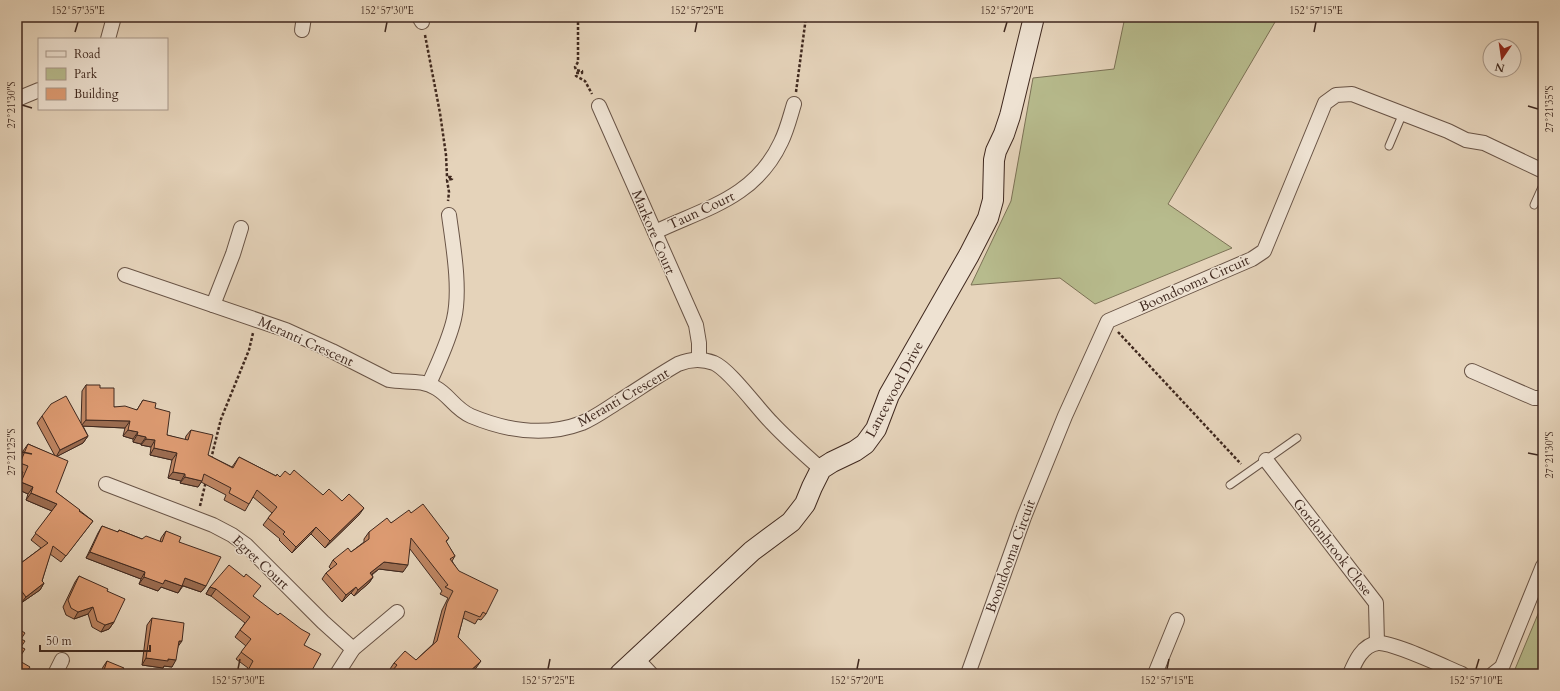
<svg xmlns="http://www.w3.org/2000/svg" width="1560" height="691" font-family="Cardo,serif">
  <rect width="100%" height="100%" fill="#e5d3ba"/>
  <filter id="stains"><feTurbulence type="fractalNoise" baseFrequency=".005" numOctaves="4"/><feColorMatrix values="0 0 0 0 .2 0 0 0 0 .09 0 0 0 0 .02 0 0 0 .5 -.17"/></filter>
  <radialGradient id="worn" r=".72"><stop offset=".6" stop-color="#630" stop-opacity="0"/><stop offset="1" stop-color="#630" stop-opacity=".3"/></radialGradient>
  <g fill="#b7bb8d" stroke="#7c7256">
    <path d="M 1125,17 L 1278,17 L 1168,204 L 1232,248 L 1095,304 L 1060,278 L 971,285 L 1011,201 L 1033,78 L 1114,69 Z"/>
    <path d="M 1543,602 L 1543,674 L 1513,674 Z"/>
  </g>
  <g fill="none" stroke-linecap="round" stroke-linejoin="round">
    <defs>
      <g id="lane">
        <path d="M 1389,146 L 1403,113"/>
        <path d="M 1534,205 L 1543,185"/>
        <path d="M 1230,485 L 1297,438"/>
      </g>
      <g id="street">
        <path d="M 419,17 L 422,22"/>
        <path d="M 302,30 L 304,17"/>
        <path d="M 108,39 L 114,17"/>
        <path d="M 17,100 L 22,97 L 39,90"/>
        <path d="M 599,106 L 696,325 L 699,343 L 699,360"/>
        <path d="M 655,232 C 705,208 755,198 781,142 C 787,130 790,117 794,104"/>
        <path d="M 125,275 L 286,330 L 332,351 L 389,380 C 404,383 422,379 436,388 C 449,395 455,409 471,416 C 507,431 545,437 582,423 C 594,418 605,410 616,403 C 637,390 657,376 678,364 C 690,359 701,358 714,363 C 730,370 757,408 772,423 C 787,439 804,454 821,469"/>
        <path d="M 213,305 L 233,254 L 241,228"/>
        <path d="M 1472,371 L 1534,398 L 1543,398"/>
        <path d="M 429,384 C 438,363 449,341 454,319 C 461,289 453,245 449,215"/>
        <path d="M 1266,460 L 1376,603 L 1377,643"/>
        <path d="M 106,484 L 213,525 L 232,535 L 246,545 L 323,622 L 353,649"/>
        <path d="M 637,659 L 651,674"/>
        <path d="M 55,674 L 62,660"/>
        <path d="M 337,674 L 353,649 L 397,612"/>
        <path d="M 968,674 L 1024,517 L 1065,416 L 1108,321 L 1252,259 L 1264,251 L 1325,103 L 1336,95 L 1352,94 L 1448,131 L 1466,140 L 1484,143 L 1543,171"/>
        <path d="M 1155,674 L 1177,620"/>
        <path d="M 1350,674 C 1355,662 1362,645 1378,643 C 1393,642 1445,667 1462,674"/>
        <path d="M 1493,674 L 1502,667 L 1543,566"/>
      </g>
      <path id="secondary" d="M 620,674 L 752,551 L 791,522 L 805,504 L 812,487 L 821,469 L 832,462 L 855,451 L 865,444 L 876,429 L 889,395 L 969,255 L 988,218 L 993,200 L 994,160 L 996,151 L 1004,134 L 1010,116 L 1034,17"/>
    </defs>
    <use href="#lane" stroke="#695446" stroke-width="9"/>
    <use href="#street" stroke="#695446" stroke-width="16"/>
    <use href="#secondary" stroke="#40291f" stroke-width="22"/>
    <g stroke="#40291f" stroke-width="2.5" stroke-dasharray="3 2" stroke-linecap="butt">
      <path d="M 578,17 L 578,62 L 575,67 L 576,70 L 582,71 L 582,73 L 576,73 L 576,76 L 585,81 L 592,94"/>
      <path d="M 425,35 L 440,113 L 446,155 L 447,177 L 451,177 L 452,179 L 447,180 L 449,192 L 448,201"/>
      <path d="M 796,92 L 806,17"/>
      <path d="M 1118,332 L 1241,464"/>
      <path d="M 211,459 L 221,419 L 249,350 L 253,333"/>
      <path d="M 200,506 L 206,481"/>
      <path d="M 1538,674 L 1543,664"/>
    </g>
    <use href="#lane" stroke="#eee2d2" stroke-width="7"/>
    <use href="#street" stroke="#eee2d2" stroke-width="14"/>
    <use href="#secondary" stroke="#eee2d2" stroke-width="20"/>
  </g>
  <g fill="#be8562" stroke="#40291f">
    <path d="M 86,385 L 100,388 L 114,407 L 137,410 L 143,400 L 155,408 L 167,435 L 185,440 L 186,436 L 191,430 L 208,455 L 232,467 L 239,457 L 276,476 L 280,477 L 290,475 L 323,495 L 342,501 L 359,515 L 325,548 L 311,534 L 292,553 L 279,540 L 280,539 L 263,525 L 272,513 L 253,497 L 245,511 L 224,500 L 226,495 L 201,482 L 198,487 L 180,483 L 181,481 L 168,478 L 172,460 L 150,455 L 151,447 L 141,445 L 141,444 L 133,442 L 133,439 L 123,436 L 125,428 L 83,426 L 88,436 L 83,443 L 57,456 L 56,492 L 93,521 L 61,562 L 50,554 L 42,581 L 44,583 L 40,590 L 21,603 L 17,598 L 17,566 L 41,548 L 31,540 L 52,511 L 26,500 L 28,494 L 17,489 L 17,487 L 23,472 L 17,470 L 17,466 L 23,451 L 28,444 L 55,456 L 37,423 L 42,416 L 81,423 L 82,391 Z"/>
    <path d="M 411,513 L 449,538 L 446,542 L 455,556 L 452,561 L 486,614 L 481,620 L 478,619 L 475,624 L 463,618 L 458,637 L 476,668 L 470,674 L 390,674 L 392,671 L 390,669 L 394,663 L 416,660 L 433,644 L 442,610 L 448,598 L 440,594 L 442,591 L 410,549 L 403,572 L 379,569 L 372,575 L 373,577 L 369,583 L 354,596 L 351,593 L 342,602 L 322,579 L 326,573 L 331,569 L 329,567 L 333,560 L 351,552 L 364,542 L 364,539 L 369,532 L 391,523 Z"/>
    <path d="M 102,526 L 117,532 L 119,530 L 142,539 L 160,542 L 161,538 L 166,531 L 179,542 L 206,586 L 201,592 L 183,586 L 178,593 L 161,587 L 158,591 L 139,584 L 141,579 L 86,558 L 98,533 Z"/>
    <path d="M 79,576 L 107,591 L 114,622 L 109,629 L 101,632 L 92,627 L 88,614 L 74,619 L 66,615 L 63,607 L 75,582 Z"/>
    <path d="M 210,587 L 253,596 L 304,645 L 310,674 L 245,674 L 248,668 L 236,659 L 246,646 L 235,637 L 245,623 L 211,596 L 206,594 Z"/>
    <path d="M 152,618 L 178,647 L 172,667 L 164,666 L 163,668 L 142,665 L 147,625 Z"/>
    <path d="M 107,661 L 121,674 L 100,674 L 103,667 Z"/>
  </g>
  <g fill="#9b6c50" stroke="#40291f">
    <path d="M 86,420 L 130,421 L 125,428 L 81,426 Z"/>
    <path d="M 128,430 L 138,432 L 133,439 L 123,436 Z"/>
    <path d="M 137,435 L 146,437 L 141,444 L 133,442 Z"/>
    <path d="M 88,436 L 83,443 L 56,457 L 60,450 Z"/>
    <path d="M 146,439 L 155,440 L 151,447 L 141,445 Z"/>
    <path d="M 154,448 L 177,453 L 172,460 L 150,455 Z"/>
    <path d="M 173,472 L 185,474 L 181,481 L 168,478 Z"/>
    <path d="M 185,477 L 202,481 L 198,487 L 180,483 Z"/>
    <path d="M 21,482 L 33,487 L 28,494 L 17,489 L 17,487 Z"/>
    <path d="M 31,493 L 57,504 L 52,511 L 26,500 Z"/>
    <path d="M 364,508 L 359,515 L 325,548 L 330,541 Z"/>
    <path d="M 316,527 L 311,534 L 292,553 L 296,547 Z"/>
    <path d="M 90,552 L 145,572 L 141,579 L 86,558 Z"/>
    <path d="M 384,562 L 408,565 L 403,572 L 379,569 L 365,579 L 370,573 Z"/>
    <path d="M 144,577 L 165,580 L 182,586 L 178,593 L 161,587 L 158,591 L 139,584 Z"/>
    <path d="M 373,577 L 369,583 L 354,596 L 358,590 Z"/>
    <path d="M 185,578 L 206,586 L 201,592 L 181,585 Z"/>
    <path d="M 44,583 L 40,590 L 21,603 L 26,597 Z"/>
    <path d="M 210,587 L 216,589 L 211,596 L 206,594 Z"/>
    <path d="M 356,587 L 351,593 L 342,602 L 346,595 Z"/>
    <path d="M 93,607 L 88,614 L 74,619 L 78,612 Z"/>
    <path d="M 114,622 L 109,629 L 101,632 L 105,625 Z"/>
    <path d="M 179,641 L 182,641 L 177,648 Z"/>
    <path d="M 146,658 L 168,659 L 176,660 L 172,667 L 164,666 L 163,668 L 142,665 Z"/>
    <path d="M 481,661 L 476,668 L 470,674 L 467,674 Z"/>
  </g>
  <g fill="#dd9b72" stroke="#40291f">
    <path d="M 86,385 L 100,385 L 100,388 L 114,388 L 114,407 L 125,406 L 137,410 L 143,400 L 156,403 L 155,408 L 170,412 L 167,435 L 188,440 L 191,430 L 213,435 L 208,455 L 233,468 L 239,457 L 276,476 L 277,474 L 280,477 L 285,471 L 290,475 L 294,470 L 323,495 L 329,489 L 342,501 L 349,494 L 364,508 L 330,541 L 316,527 L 296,547 L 283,534 L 285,532 L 268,518 L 277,507 L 257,490 L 249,504 L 229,493 L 231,488 L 204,474 L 202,481 L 185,477 L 185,474 L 173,472 L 177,453 L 154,448 L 155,440 L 146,439 L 146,437 L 137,435 L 138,432 L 128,430 L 130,421 L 86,420 Z"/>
    <path d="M 66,396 L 88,436 L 60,450 L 42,416 L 51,404 Z"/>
    <path d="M 28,444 L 68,461 L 56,492 L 80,510 L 79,511 L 93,521 L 66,556 L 53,546 L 42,581 L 44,583 L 26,597 L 17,585 L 17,566 L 48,543 L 35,533 L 57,504 L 31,493 L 33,487 L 21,482 L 28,466 L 20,463 Z"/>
    <path d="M 423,504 L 449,538 L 446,541 L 455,556 L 450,559 L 459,571 L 498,590 L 486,614 L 483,612 L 480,617 L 465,611 L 458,637 L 481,661 L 467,674 L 459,674 L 457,672 L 453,674 L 391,674 L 394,671 L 393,670 L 397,665 L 394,663 L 405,651 L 416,660 L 437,641 L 447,603 L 453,591 L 445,587 L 448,585 L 411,538 L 408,565 L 384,562 L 370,573 L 373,577 L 358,590 L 356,587 L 346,595 L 326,573 L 337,564 L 333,560 L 348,548 L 351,552 L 369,539 L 369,532 L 387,518 L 391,523 L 409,510 L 411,513 Z"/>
    <path d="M 102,526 L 118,532 L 119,530 L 142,539 L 146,536 L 162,542 L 166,531 L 181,537 L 179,542 L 221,557 L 206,586 L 185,578 L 182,586 L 165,580 L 163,584 L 144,577 L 145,572 L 90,552 Z"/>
    <path d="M 229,565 L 244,577 L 246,574 L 261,586 L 253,596 L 278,615 L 280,613 L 301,629 L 310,634 L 304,645 L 321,654 L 310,674 L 246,674 L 253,661 L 241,652 L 251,639 L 240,630 L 250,617 L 216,589 L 210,587 Z"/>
    <path d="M 79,576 L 108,589 L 107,591 L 125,599 L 114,622 L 105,625 L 97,621 L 93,607 L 78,612 L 71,608 L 68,600 Z"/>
    <path d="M 152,618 L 184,623 L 182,641 L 179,641 L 176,660 L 168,659 L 168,661 L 146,658 Z"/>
    <path d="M 17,628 L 25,633 L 21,639 L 25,641 L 21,647 L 25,649 L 18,660 L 30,667 L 25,674 L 17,674 Z"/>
    <path d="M 107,661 L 124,668 L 121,674 L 101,674 L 103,673 Z"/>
  </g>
  <path fill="none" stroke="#40291f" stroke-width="1.5" d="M 75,32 L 78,22M 385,32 L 387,22M 695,32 L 697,22M 1004,32 L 1007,22M 1314,32 L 1316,22M 22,105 L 32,108M 1528,106 L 1538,109M 22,452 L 32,454M 1528,453 L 1538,455M 238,669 L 240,659M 548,669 L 550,659M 857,669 L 859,659M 1167,669 L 1169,659M 1476,669 L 1479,659"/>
  <g text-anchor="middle" stroke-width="3" stroke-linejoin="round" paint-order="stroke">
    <g font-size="14" fill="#40291f" stroke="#eee2d2">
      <text transform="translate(701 210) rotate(-25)" y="5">Taun Court</text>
      <text transform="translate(654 232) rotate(67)" y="5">Markore Court</text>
      <text transform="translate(1194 283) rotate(-24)" y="5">Boondooma Circuit</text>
      <text transform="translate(306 341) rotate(24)" y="5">Meranti Crescent</text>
      <text transform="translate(894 389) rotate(-62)" y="5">Lancewood Drive</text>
      <text transform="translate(623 397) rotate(-30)" y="5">Meranti Crescent</text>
      <text transform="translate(1333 547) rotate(52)" y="5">Gordonbrook Close</text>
      <text transform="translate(1010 556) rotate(-70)" y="5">Boondooma Circuit</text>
      <text transform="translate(261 562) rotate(43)" y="5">Egret Court</text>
    </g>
  </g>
  <rect width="1560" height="691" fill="none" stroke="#e5d3ba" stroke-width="44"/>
  <rect x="38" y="38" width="130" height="72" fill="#eee2d2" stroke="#a8988a"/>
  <rect x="46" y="51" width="20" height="6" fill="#eee2d2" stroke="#a8988a"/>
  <text x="74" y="58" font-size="12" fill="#40291f">Road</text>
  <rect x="46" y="68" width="20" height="12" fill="#b7bb8d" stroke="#a8988a"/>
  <text x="74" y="78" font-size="12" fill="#40291f">Park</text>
  <rect x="46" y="88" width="20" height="12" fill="#dd9b72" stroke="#a8988a"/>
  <text x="74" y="98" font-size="12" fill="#40291f">Building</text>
  <g transform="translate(1502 58) rotate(193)"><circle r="19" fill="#eee2d2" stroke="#a8988a"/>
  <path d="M0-3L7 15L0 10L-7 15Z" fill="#8f2418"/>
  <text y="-6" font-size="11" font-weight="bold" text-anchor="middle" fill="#40291f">N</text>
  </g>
  <path d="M40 645v6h110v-6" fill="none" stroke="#40291f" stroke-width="2"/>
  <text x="46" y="645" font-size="12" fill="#40291f" stroke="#eee2d2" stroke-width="3" paint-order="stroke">50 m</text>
  <rect x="22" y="22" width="1516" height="647" fill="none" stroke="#40291f" stroke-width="1.5"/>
  <g font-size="10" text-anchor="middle" fill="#40291f">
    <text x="78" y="14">152°57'35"E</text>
    <text x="387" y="14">152°57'30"E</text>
    <text x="697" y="14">152°57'25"E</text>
    <text x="1007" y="14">152°57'20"E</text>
    <text x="1316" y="14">152°57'15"E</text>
    <text transform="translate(11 105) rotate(-90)" y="4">27°21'30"S</text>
    <text transform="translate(1549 109) rotate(-90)" y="4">27°21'35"S</text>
    <text transform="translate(11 452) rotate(-90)" y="4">27°21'25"S</text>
    <text transform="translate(1549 455) rotate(-90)" y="4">27°21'30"S</text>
    <text x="238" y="684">152°57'30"E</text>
    <text x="548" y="684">152°57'25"E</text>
    <text x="857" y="684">152°57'20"E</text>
    <text x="1167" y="684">152°57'15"E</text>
    <text x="1476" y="684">152°57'10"E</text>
  </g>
  <rect width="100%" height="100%" filter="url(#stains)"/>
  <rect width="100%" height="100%" fill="url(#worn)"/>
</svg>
